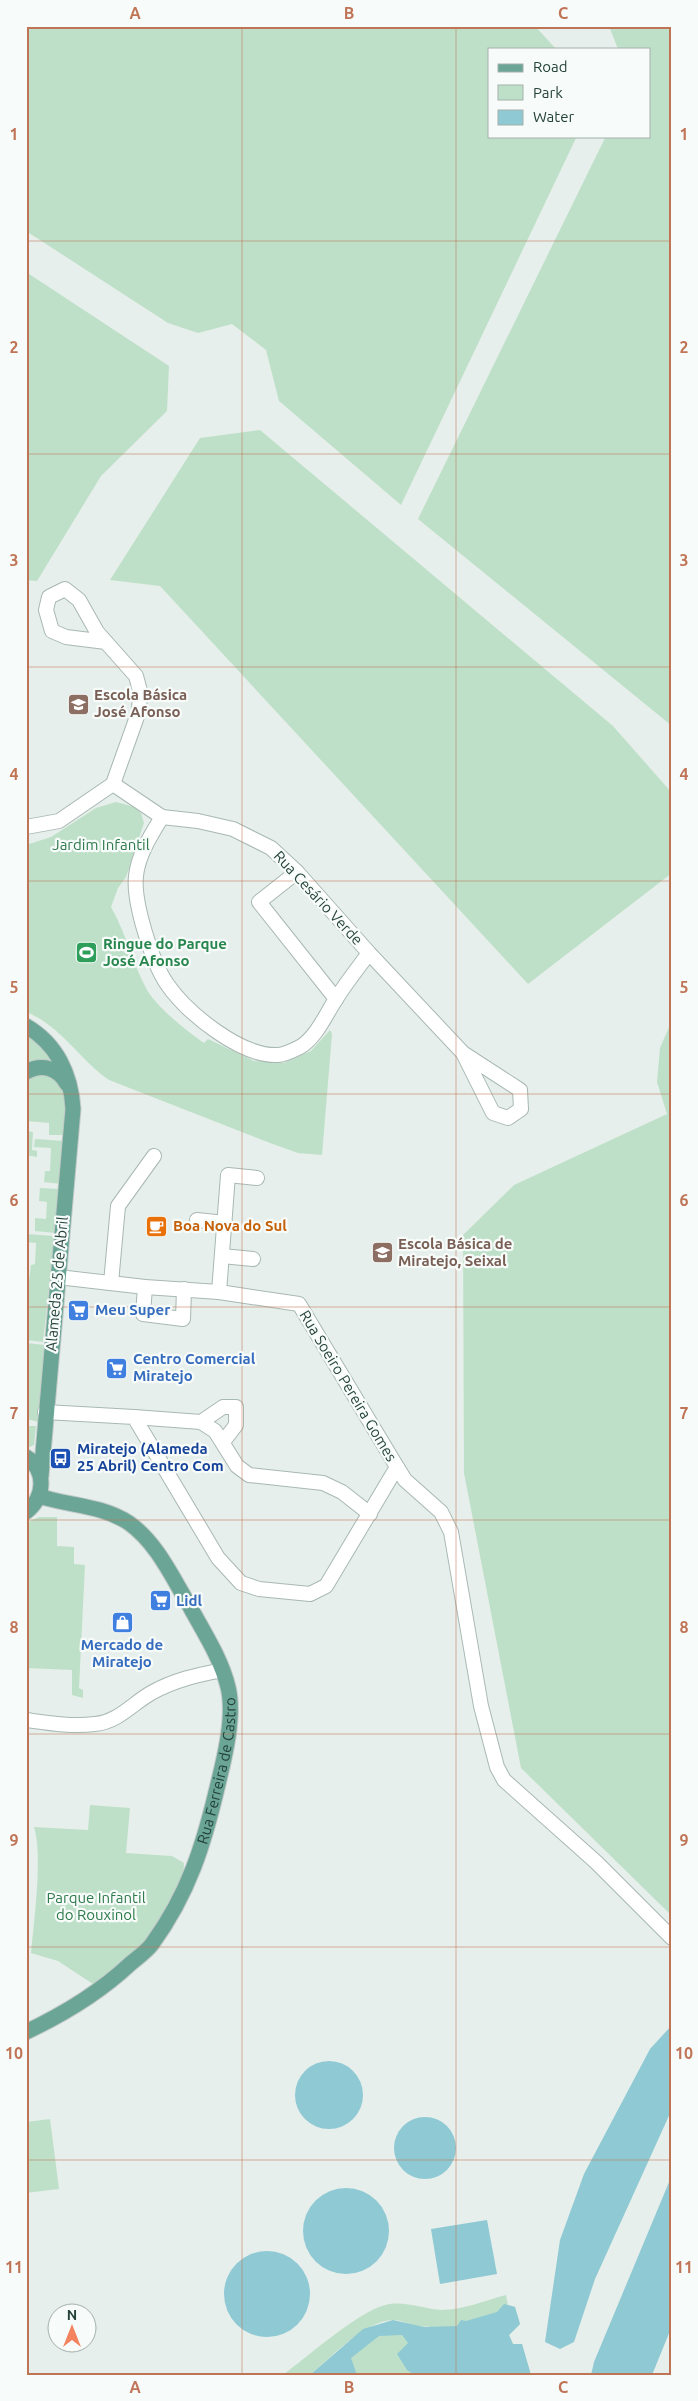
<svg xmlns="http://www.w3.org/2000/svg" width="698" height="2401" font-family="Ubuntu,sans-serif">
  <rect width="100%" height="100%" fill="#e6efeb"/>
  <g fill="#bfe0c8">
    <path d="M 26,26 L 535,26 L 556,49 L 489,49 L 489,136 L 577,136 L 401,505 L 279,401 L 266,350 L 232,324 L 198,333 L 168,323 L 26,231 Z"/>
    <path d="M 609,26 L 672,26 L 672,726 L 418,519 L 606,136 L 649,136 L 649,49 L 618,49 Z"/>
    <path d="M 26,272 L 169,366 L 167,411 L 101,476 L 37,581 L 26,580 Z"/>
    <path d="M 260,430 L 613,726 L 672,793 L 672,873 L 528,984 L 160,586 L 110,580 L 200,438 Z"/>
    <path d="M 116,802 L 135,807 L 141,813 L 144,823 L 126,877 L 118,888 L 111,907 C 126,933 132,962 146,988 C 155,1006 188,1032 204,1043 L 208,1039 L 254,1061 L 284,1063 L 311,1051 L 330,1030 L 332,1034 L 322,1155 L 298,1153 L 270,1143 L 109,1080 C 80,1060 60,1025 26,1012 L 26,845 L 51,837 L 96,808 Z"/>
    <path d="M 672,1020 L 672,1916 L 521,1768 L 464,1473 L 463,1235 L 514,1185 L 667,1114 L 657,1082 L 660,1048 Z"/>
    <path d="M 26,1033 L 46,1050 L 56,1066 L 41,1060 L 26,1063 Z"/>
    <path d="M 35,1074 L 53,1074 L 67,1094 L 64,1135 L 49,1135 L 49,1123 L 26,1121 L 26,1080 Z"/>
    <path d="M 26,1131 L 33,1132 L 32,1150 L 37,1151 L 37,1157 L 26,1155 Z"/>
    <path d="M 35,1139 L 64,1141 L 61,1184 L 44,1182 L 45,1171 L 50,1171 L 51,1148 L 34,1147 Z"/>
    <path d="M 40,1188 L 59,1189 L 56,1233 L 35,1231 L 35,1218 L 46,1219 L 47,1202 L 39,1201 Z"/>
    <path d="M 26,1234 L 55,1236 L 43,1342 L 26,1340 L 26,1305 L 31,1265 L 35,1264 L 36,1243 L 26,1242 Z"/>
    <path d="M 26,1343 L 45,1345 L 39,1422 L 26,1419 Z"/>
    <path d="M 26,1426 L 36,1426 L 34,1445 L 27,1448 Z"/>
    <path d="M 39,1517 L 57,1517 L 57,1546 L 74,1547 L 74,1564 L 85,1565 L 79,1688 L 83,1690 L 83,1698 L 72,1695 L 72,1670 L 26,1668 L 26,1523 Z"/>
    <path d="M 90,1805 L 130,1808 L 126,1853 L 172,1856 L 184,1863 L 183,1881 L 150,1942 L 99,1988 L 58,1961 L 31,1953 C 34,1921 43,1855 34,1827 L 88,1830 Z"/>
    <path d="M 50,2119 L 59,2189 L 26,2193 L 26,2122 Z"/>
    <path d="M 506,2295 L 508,2305 L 515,2307 L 520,2324 L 509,2335 L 513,2344 L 522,2344 L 531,2375 L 327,2375 L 367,2338 L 401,2332 L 412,2342 L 429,2326 C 417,2329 406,2321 395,2320 C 368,2318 330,2358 310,2375 L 283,2375 C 307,2357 358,2312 385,2305 C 404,2300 423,2309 442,2310 C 463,2310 486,2300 506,2295 Z"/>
  </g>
  <g fill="#8ec9d4">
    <path d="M 672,2025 L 672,2109 L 595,2279 L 574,2342 L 560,2349 L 545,2342 L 560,2240 L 584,2174 L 650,2049 Z"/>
    <circle cx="329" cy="2095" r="34"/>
    <circle cx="425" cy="2148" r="31"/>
    <path d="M 672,2175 L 672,2326 L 652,2375 L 591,2375 L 594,2362 Z"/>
    <circle cx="346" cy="2231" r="43"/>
    <path d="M 487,2220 L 497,2274 L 440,2284 L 431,2229 Z"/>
    <circle cx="267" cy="2294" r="43"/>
    <path d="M 504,2304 L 515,2307 L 520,2324 L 509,2335 L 513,2344 L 522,2344 L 531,2375 L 415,2375 L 407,2370 L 397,2354 L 408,2343 L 402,2335 L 379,2336 L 351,2358 L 357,2375 L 310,2375 L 363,2329 L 393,2320 L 424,2327 L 457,2326 L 461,2320 L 466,2321 L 497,2312 Z"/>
  </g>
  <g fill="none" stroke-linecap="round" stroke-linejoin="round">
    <defs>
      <g id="minor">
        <path d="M 113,784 L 162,817 L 198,821 L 233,829 L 271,848 L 297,872 L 369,953 L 463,1053 L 520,1090 L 521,1109 L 508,1118 L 493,1113 L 463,1053"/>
        <path d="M 162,817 C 151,835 138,855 136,876 C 133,902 152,962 167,984 C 187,1013 241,1057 278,1055 C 284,1055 294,1050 300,1047 C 316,1038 326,1014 336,999 C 346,983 358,968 369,953"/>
        <path d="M 26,827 L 59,821 L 113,784 L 139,711 L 140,691 L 136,676 L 97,632 L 79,600 L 65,589 L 49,597 L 46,610 L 52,631 L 66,637 L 106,642"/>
        <path d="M 297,872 L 259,902 L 336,999"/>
        <path d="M 197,1220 L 225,1223"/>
        <path d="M 222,1256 L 253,1259"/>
        <path d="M 111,1283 L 118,1206 L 154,1156"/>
        <path d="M 145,1287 L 143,1314 L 183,1319 L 184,1289"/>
        <path d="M 219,1292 L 228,1175 L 257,1178"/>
        <path d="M 45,1412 L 134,1417 L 218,1558 L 241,1583 L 259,1589 L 310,1594 L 326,1586 L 397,1467 L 299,1304 L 219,1292 L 145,1287 L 58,1277"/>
        <path d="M 134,1417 L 201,1422 L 215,1431 L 237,1466 L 249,1475 L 323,1483 L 342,1492 L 370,1514"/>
        <path d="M 201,1422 L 223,1407 L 236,1407 L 236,1425 L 223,1442"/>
        <path d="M 397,1467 L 405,1480 L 441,1512 L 451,1532 L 481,1706 L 497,1767 L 504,1780 L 596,1862 L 672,1938"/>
        <path d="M 26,1720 C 48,1723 72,1727 95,1724 C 118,1722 132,1704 151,1693 C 174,1680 197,1675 223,1670"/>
      </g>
      <g id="major">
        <path d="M 26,1026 C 57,1044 71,1075 73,1109 L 41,1476"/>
        <path d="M 26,1072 C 42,1063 58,1068 67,1084"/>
        <path d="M 26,1457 C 47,1470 45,1498 26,1512"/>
        <path id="s1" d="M 26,2032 C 64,2014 99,1993 130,1964 C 137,1958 147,1951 152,1944 C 189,1893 204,1844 218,1784 C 225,1756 235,1715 228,1687 C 221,1658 203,1631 189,1605 C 172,1577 157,1543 129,1523 C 102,1505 69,1506 39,1496"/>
      </g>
    </defs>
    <use href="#minor" stroke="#a8b8b2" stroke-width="16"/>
    <use href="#major" stroke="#c2cac8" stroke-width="17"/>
    <use href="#minor" stroke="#fff" stroke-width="14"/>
    <use href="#major" stroke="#6aa596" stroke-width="15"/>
  </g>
  <path fill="none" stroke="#c07456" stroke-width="1" stroke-opacity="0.55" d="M 242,26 L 242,2375M 456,26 L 456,2375M 26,241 L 672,241M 26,454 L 672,454M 26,667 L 672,667M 26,881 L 672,881M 26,1094 L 672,1094M 26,1307 L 672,1307M 26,1520 L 672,1520M 26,1734 L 672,1734M 26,1947 L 672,1947M 26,2160 L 672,2160"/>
  <defs>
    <symbol id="school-square" viewBox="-11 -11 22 22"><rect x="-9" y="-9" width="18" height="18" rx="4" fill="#8d6e63" stroke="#f7fbf9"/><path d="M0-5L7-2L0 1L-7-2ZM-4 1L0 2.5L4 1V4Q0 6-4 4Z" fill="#fff"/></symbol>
    <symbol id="stadium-square" viewBox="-11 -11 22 22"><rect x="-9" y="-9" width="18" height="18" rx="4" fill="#2e9e5b" stroke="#f7fbf9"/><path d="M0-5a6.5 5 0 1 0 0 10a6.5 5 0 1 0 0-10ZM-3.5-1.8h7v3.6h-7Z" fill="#fff"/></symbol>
    <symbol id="cafe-square" viewBox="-11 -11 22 22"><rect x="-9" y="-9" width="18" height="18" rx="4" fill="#e8710a" stroke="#f7fbf9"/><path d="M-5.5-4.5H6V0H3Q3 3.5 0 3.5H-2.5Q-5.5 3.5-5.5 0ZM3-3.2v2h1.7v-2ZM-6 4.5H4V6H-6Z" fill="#fff"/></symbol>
    <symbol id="supermarket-square" viewBox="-11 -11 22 22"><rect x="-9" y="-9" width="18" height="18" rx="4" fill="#3f7fe0" stroke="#f7fbf9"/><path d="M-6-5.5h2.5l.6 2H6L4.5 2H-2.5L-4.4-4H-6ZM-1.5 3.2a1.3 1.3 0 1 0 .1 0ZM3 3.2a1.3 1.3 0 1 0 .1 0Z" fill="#fff"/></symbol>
    <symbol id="bus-square" viewBox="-11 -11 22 22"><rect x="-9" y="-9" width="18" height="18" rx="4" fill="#1a4fb4" stroke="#f7fbf9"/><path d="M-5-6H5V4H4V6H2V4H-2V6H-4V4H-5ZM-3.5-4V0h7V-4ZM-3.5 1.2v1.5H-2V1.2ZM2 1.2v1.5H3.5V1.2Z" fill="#fff"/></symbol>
    <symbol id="shop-square" viewBox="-11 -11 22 22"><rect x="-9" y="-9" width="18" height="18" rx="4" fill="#3f7fe0" stroke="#f7fbf9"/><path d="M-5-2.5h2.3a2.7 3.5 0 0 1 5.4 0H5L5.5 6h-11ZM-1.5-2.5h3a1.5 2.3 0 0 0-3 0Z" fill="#fff"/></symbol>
  </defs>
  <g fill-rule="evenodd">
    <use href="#school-square" x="66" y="692" width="25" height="25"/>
    <use href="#stadium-square" x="74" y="940" width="25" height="25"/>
    <use href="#cafe-square" x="144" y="1214" width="25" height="25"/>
    <use href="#school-square" x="370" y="1240" width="25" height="25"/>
    <use href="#supermarket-square" x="66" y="1298" width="25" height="25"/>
    <use href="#supermarket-square" x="104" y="1356" width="25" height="25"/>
    <use href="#bus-square" x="48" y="1446" width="25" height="25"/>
    <use href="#supermarket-square" x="148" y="1588" width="25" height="25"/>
    <use href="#shop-square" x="110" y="1610" width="25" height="25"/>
  </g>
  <g text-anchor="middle" stroke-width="4.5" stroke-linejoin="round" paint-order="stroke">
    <g font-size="15" font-weight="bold" fill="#785e54" stroke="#f7fbf9" text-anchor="start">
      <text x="94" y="700">Escola Básica<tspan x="94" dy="17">José Afonso</tspan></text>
      <text x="398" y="1249">Escola Básica de<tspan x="398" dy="17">Miratejo, Seixal</tspan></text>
    </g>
    <g font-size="15" fill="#2d7a4b" stroke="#f7fbf9">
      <text x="101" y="850">Jardim Infantil</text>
      <text x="96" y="1903">Parque Infantil<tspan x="96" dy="17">do Rouxinol</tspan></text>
    </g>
    <g font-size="15" fill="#24423a" stroke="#f7fbf9">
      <text transform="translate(318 898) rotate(47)" y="5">Rua Cesário Verde</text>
      <text transform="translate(57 1284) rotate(-85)" y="5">Alameda 25 de Abril</text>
      <text transform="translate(348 1386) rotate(59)" y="5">Rua Soeiro Pereira Gomes</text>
      <text dy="5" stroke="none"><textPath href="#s1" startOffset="342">Rua Ferreira de Castro</textPath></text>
    </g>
    <g font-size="15" font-weight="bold" fill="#27864d" stroke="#f7fbf9" text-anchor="start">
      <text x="103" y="949">Ringue do Parque<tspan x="103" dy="17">José Afonso</tspan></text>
    </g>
    <g font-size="15" font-weight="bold" fill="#c56008" stroke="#f7fbf9" text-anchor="start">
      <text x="173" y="1231">Boa Nova do Sul</text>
    </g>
    <g font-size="15" font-weight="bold" fill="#366cbe" stroke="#f7fbf9" text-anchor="start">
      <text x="95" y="1315">Meu Super</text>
      <text x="133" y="1364">Centro Comercial<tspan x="133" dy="17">Miratejo</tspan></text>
      <text x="176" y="1606">Lidl</text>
      <text x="122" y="1650" text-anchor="middle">Mercado de<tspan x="122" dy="17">Miratejo</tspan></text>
    </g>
    <g font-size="15" font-weight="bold" fill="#164399" stroke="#f7fbf9" text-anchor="start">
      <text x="77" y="1454">Miratejo (Alameda<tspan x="77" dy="17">25 Abril) Centro Com</tspan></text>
    </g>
  </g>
  <rect width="698" height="2401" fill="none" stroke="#f7fbf9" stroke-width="55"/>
  <rect x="488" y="48" width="162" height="90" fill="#f7fbf9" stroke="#a3b1ad"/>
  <rect x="498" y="64" width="25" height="8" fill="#6aa596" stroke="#a3b1ad"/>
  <text x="533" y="72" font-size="15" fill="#24423a">Road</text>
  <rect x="498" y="85" width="25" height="15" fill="#bfe0c8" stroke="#a3b1ad"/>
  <text x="533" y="98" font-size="15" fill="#24423a">Park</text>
  <rect x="498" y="110" width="25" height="15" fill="#8ec9d4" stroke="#a3b1ad"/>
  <text x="533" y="122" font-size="15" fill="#24423a">Water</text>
  <g transform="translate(72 2328)"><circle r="24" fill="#f7fbf9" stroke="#a3b1ad"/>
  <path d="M0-4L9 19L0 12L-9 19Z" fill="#f4845f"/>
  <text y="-8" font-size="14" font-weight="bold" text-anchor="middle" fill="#24423a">N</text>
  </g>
  <rect x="28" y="28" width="642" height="2346" fill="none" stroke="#c07456" stroke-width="2"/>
  <g font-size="16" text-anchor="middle" font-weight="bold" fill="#c07456">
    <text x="135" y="19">A</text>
    <text x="349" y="19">B</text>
    <text x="563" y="19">C</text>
    <text x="14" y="140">1</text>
    <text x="684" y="140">1</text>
    <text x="14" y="353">2</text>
    <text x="684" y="353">2</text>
    <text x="14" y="566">3</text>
    <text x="684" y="566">3</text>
    <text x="14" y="780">4</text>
    <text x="684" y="780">4</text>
    <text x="14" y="993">5</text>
    <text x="684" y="993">5</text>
    <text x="14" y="1206">6</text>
    <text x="684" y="1206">6</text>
    <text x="14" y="1419">7</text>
    <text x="684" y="1419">7</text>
    <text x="14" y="1633">8</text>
    <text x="684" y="1633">8</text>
    <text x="14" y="1846">9</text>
    <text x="684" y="1846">9</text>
    <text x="14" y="2059">10</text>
    <text x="684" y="2059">10</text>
    <text x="14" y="2273">11</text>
    <text x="684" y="2273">11</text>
    <text x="135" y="2393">A</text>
    <text x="349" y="2393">B</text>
    <text x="563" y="2393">C</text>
  </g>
</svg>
